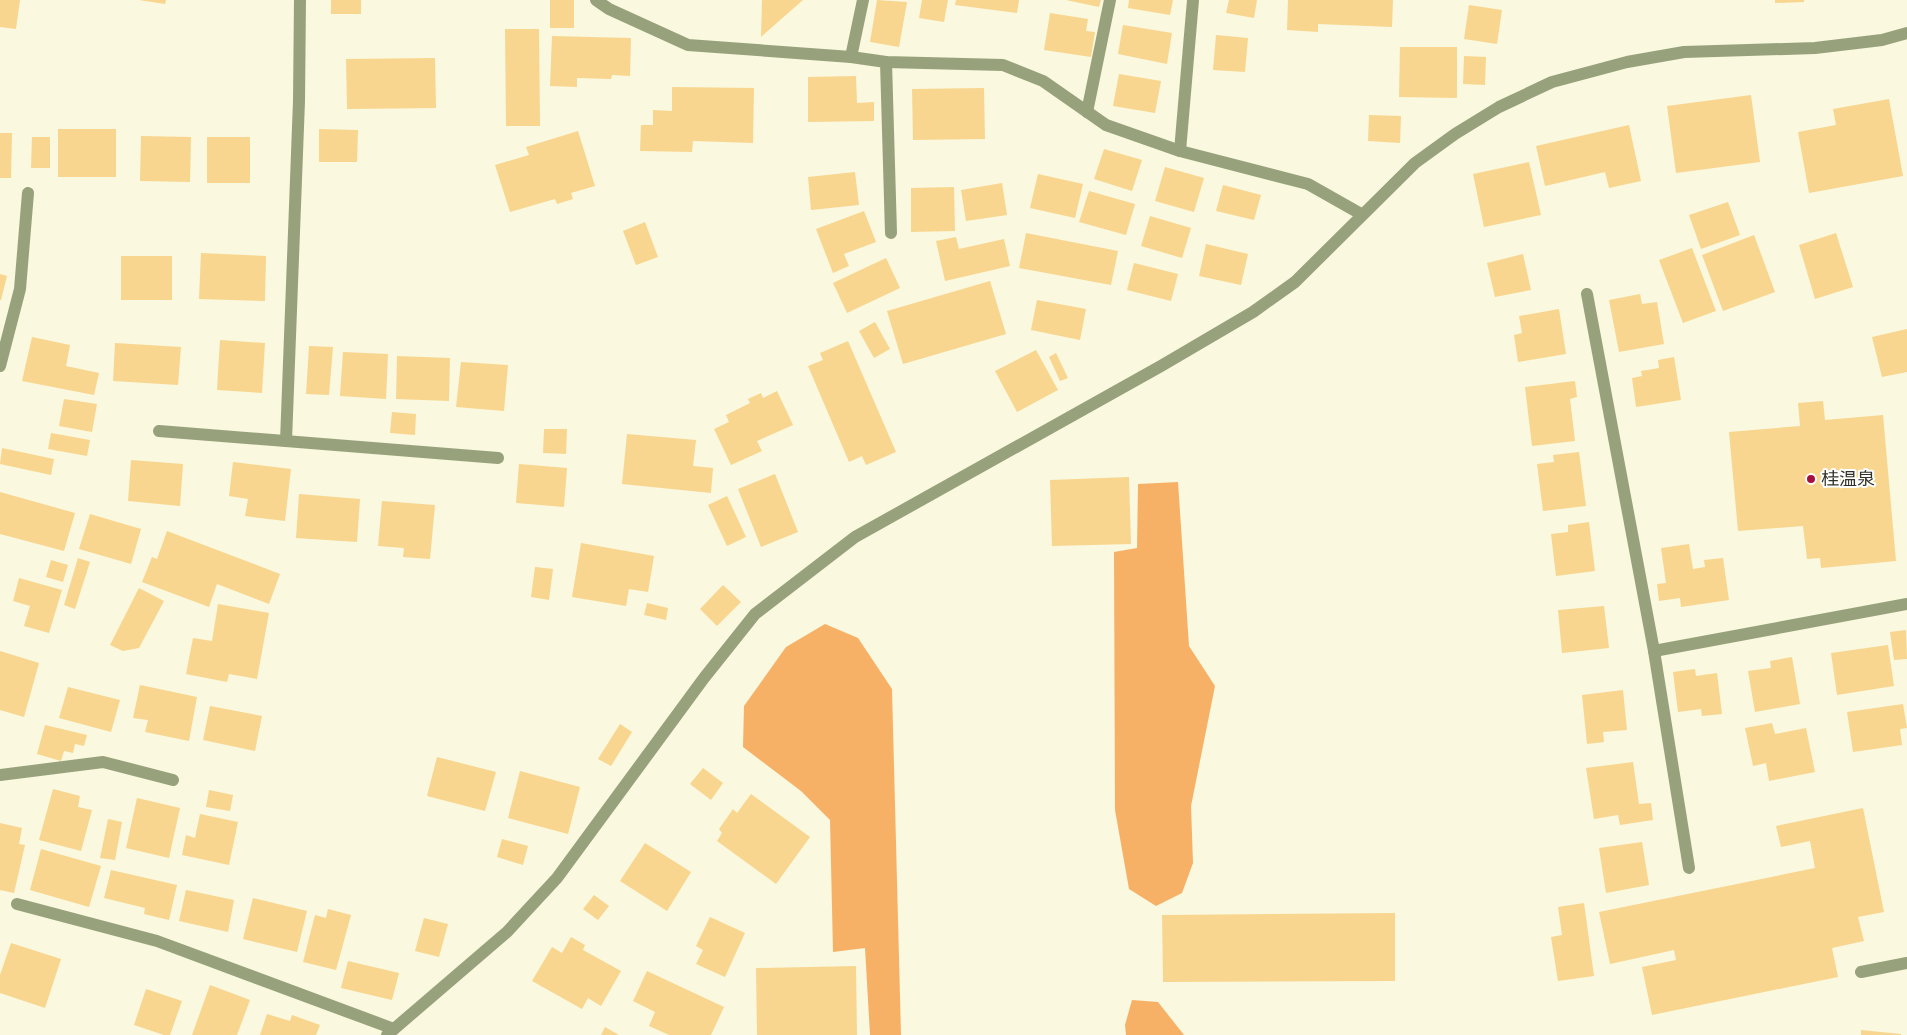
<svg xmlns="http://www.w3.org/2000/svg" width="1907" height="1035" font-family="Cabin,'Noto Sans JP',sans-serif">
  <rect width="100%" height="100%" fill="#faf8de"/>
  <g fill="#f6b167">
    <path d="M 1178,482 L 1189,646 L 1215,686 L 1191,806 L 1193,863 L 1182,893 L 1156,906 L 1129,889 L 1115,810 L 1114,552 L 1137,548 L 1138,484 Z"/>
    <path d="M 825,624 L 858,638 L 892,689 L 901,1035 L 870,1035 L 865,948 L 833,952 L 830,820 L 801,791 L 743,747 L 744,706 L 786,647 Z"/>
    <path d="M 1132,1000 L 1158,1002 L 1184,1035 L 1126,1035 L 1125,1025 Z"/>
  </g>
  <g fill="#f8d68f">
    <path d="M 0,0 L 20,0 L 16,29 L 0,27 Z"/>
    <path d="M 139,0 L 166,0 L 165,4 Z"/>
    <rect x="331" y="0" width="30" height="14"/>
    <rect x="550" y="0" width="24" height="28"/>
    <path d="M 762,0 L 803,0 L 761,37 Z"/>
    <path d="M 877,0 L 907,2 L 899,47 L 870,42 Z"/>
    <path d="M 922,0 L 948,0 L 944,22 L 919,18 Z"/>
    <path d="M 956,0 L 1019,0 L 1017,13 L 955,5 Z"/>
    <path d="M 1066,0 L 1101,0 L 1099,7 Z"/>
    <path d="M 1129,0 L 1173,0 L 1170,15 L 1128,8 Z"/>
    <path d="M 1229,0 L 1257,0 L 1254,18 L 1226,13 Z"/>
    <path d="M 1288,0 L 1393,0 L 1392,27 L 1318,24 L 1318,32 L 1287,30 Z"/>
    <path d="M 1775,0 L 1804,0 L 1804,2 L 1775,3 Z"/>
    <path d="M 1469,5 L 1502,10 L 1497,44 L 1464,39 Z"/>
    <path d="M 1050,13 L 1088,19 L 1086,31 L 1095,32 L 1091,57 L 1044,50 Z"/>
    <path d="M 1123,25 L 1172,33 L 1167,64 L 1118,54 Z"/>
    <path d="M 505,29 L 539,29 L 540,126 L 506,126 Z"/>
    <path d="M 1216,35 L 1248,38 L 1245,72 L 1213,70 Z"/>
    <path d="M 552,36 L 631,38 L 630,76 L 612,75 L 611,79 L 577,78 L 577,87 L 550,86 Z"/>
    <path d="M 1400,47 L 1457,47 L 1457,98 L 1399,97 Z"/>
    <path d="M 1464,56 L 1486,57 L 1485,85 L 1463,84 Z"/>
    <path d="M 435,58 L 436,108 L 347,109 L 346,59 Z"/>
    <path d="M 1119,74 L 1161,81 L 1155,113 L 1113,106 Z"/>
    <path d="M 856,76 L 857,103 L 874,102 L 874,121 L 808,122 L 808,77 Z"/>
    <path d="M 672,87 L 754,88 L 753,143 L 693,141 L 692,152 L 640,151 L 641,125 L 653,125 L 653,110 L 672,111 Z"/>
    <path d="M 984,88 L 985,139 L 913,140 L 912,89 Z"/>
    <path d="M 1751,95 L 1760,162 L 1676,173 L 1667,106 Z"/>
    <path d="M 1889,99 L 1903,176 L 1809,193 L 1798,132 L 1836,125 L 1833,109 Z"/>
    <path d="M 1369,115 L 1401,116 L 1400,143 L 1368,141 Z"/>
    <path d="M 1629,125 L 1641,181 L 1609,188 L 1605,172 L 1545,186 L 1536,146 Z"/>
    <rect x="58" y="129" width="58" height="48"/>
    <path d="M 319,129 L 358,130 L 357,162 L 319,162 Z"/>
    <path d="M 578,131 L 595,186 L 571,193 L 573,199 L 557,204 L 555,199 L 510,212 L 495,165 L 529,155 L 526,147 Z"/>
    <path d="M 0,133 L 12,133 L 11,178 L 0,178 Z"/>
    <path d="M 141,136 L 191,137 L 190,182 L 140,181 Z"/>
    <path d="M 32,137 L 50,137 L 50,168 L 31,168 Z"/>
    <rect x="207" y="137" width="43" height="46"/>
    <path d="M 1104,149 L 1142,160 L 1132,191 L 1094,179 Z"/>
    <path d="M 1529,162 L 1541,215 L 1484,227 L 1473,174 Z"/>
    <path d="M 1165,167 L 1204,178 L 1194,212 L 1155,201 Z"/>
    <path d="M 855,172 L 859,205 L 811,210 L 808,177 Z"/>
    <path d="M 1038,174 L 1083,184 L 1075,218 L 1030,208 Z"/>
    <path d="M 1002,183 L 1007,215 L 966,221 L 961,190 Z"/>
    <path d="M 1223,185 L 1261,195 L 1254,220 L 1216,211 Z"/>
    <path d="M 954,187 L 955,231 L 911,232 L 911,188 Z"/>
    <path d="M 1089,191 L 1135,204 L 1126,235 L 1079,222 Z"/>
    <path d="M 1728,202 L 1740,235 L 1701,249 L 1689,215 Z"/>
    <path d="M 864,211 L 876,242 L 844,254 L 849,266 L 833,273 L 816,229 Z"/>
    <path d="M 1150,216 L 1191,228 L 1182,258 L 1141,246 Z"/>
    <path d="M 645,222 L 658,257 L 636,265 L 623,231 Z"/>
    <path d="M 1026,233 L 1118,251 L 1111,285 L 1019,268 Z"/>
    <path d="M 1836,233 L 1853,287 L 1815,299 L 1799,245 Z"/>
    <path d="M 1754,235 L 1775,292 L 1723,311 L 1702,255 Z"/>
    <path d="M 956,237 L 959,249 L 1004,239 L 1010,266 L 945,281 L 936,241 Z"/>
    <path d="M 1206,244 L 1248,254 L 1241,285 L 1199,276 Z"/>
    <path d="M 1692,248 L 1716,311 L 1683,323 L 1659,260 Z"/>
    <path d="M 201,253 L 266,256 L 265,301 L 199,299 Z"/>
    <path d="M 1523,254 L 1531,290 L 1495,297 L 1487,263 Z"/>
    <rect x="121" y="256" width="51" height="44"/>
    <path d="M 886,258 L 900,288 L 847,313 L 833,283 Z"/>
    <path d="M 1134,263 L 1178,274 L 1171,301 L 1127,290 Z"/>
    <path d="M 0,274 L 7,276 L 1,300 L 0,300 Z"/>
    <path d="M 990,281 L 1006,334 L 903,364 L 887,311 Z"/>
    <path d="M 1640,294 L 1642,304 L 1657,302 L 1664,344 L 1619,352 L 1609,300 Z"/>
    <path d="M 1037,300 L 1086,309 L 1080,340 L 1031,330 Z"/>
    <path d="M 1559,309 L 1566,354 L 1518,362 L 1514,335 L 1522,333 L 1519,316 Z"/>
    <path d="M 875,322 L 890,349 L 874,358 L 859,331 Z"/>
    <path d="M 1907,329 L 1907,372 L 1882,377 L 1872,337 Z"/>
    <path d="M 32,337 L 70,345 L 66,366 L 99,373 L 94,395 L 22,381 Z"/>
    <path d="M 220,340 L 265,343 L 262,393 L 217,390 Z"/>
    <path d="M 848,341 L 896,452 L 866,465 L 862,456 L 849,462 L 808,366 L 823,360 L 820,353 Z"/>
    <path d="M 115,343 L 181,347 L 178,385 L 113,381 Z"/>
    <path d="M 309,346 L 333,347 L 329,395 L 306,394 Z"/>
    <path d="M 1036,350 L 1058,390 L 1017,412 L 995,371 Z"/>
    <path d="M 343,352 L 388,354 L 386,399 L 340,396 Z"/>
    <path d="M 1056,353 L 1068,378 L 1060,381 L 1049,357 Z"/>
    <path d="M 397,356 L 450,358 L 449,401 L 396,399 Z"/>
    <path d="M 1674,357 L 1681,400 L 1636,407 L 1632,378 L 1642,376 L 1641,371 L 1659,368 L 1658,360 Z"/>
    <path d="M 461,362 L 508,365 L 504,411 L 456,407 Z"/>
    <path d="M 1575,381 L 1577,397 L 1570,399 L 1575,441 L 1532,446 L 1525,387 Z"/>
    <path d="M 777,391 L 793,425 L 757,441 L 762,451 L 731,465 L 714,429 L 729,422 L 726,415 L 750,403 L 748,399 L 761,393 L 763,398 Z"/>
    <path d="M 64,399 L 97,404 L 92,432 L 59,426 Z"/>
    <path d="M 1823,401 L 1825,420 L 1883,415 L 1896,561 L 1821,568 L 1820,558 L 1807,559 L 1803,526 L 1738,531 L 1729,432 L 1800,426 L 1798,403 Z"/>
    <path d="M 392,412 L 416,414 L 415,435 L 390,433 Z"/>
    <path d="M 544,429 L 567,429 L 566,454 L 543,453 Z"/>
    <path d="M 51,433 L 90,440 L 87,456 L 48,449 Z"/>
    <path d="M 627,434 L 696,440 L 693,466 L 713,468 L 711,493 L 622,484 Z"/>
    <path d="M 2,448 L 54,459 L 51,475 L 0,464 Z"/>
    <path d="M 1579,452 L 1586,506 L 1543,511 L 1537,464 L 1554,462 L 1553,455 Z"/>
    <path d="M 131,460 L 183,464 L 180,506 L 128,501 Z"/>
    <path d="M 233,462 L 291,469 L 285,521 L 245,516 L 248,499 L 229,496 Z"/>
    <path d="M 519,464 L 567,468 L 564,507 L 516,503 Z"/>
    <path d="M 775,474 L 798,532 L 761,547 L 738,489 Z"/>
    <path d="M 1129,477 L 1131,544 L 1052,546 L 1050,480 Z"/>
    <path d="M 0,492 L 75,513 L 64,551 L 0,534 Z"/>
    <path d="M 299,494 L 360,499 L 357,542 L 296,538 Z"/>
    <path d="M 727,496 L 746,537 L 727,546 L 708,505 Z"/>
    <path d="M 382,501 L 435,505 L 430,559 L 403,557 L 404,548 L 378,546 Z"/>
    <path d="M 90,514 L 141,529 L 131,564 L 79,549 Z"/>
    <path d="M 1589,522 L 1595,571 L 1556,576 L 1551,534 L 1568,532 L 1568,525 Z"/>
    <path d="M 167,531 L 280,574 L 269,604 L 217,584 L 209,607 L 142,582 L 152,557 L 157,559 Z"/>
    <path d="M 581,543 L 654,556 L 648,592 L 629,589 L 626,606 L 572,597 Z"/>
    <path d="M 1689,544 L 1693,569 L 1705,567 L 1704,560 L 1723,558 L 1729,600 L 1681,607 L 1680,598 L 1659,601 L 1657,584 L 1666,583 L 1661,548 Z"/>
    <path d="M 78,558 L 90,562 L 75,609 L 64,605 Z"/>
    <path d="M 51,560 L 68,565 L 63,582 L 46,577 Z"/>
    <path d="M 535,567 L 553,569 L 549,600 L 531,597 Z"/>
    <path d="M 19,578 L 62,590 L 49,633 L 24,626 L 30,606 L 13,601 Z"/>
    <path d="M 723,585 L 741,602 L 717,626 L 700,609 Z"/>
    <path d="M 139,588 L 164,601 L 139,648 L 123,651 L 110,645 Z"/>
    <path d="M 647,603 L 668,608 L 666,620 L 644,615 Z"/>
    <path d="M 218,604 L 269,613 L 257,679 L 229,674 L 227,682 L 186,674 L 193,638 L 212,641 Z"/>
    <path d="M 1604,606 L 1609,648 L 1562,653 L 1558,610 Z"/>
    <path d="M 1906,630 L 1907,659 L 1894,660 L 1890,632 Z"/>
    <path d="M 1888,645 L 1894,686 L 1837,695 L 1831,653 Z"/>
    <path d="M 0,651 L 39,663 L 24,717 L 0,710 Z"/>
    <path d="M 1792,657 L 1800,704 L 1755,712 L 1748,671 L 1771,668 L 1770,661 Z"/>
    <path d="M 1695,669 L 1696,676 L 1717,673 L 1722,714 L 1702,716 L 1701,709 L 1678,712 L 1673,672 Z"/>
    <path d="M 140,685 L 197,697 L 189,741 L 145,732 L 148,720 L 133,718 Z"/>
    <path d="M 68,687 L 120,700 L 111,732 L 59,718 Z"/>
    <path d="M 1623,690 L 1627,730 L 1603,732 L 1604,742 L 1587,744 L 1582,695 Z"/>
    <path d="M 1903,704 L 1907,728 L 1900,729 L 1902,745 L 1853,752 L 1847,712 Z"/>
    <path d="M 210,706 L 262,716 L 255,751 L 203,740 Z"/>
    <path d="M 1772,723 L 1775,734 L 1806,728 L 1815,772 L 1769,781 L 1766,763 L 1753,766 L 1745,728 Z"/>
    <path d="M 620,724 L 632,732 L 611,766 L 598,759 Z"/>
    <path d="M 45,725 L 87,735 L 84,746 L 75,744 L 73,753 L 64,751 L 61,761 L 37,754 Z"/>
    <path d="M 437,757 L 496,772 L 485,811 L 427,796 Z"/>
    <path d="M 1633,762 L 1639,804 L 1651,803 L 1653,820 L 1620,825 L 1618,815 L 1594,819 L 1586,768 Z"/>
    <path d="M 703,768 L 723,783 L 711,800 L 690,784 Z"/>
    <path d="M 520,771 L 580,787 L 568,834 L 508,818 Z"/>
    <path d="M 53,789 L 80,796 L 78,807 L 92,810 L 81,851 L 39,840 Z"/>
    <path d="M 209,790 L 233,795 L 230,811 L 206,807 Z"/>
    <path d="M 751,794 L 810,837 L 776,884 L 717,841 L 722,833 L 719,829 L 733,809 L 737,813 Z"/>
    <path d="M 137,798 L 180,808 L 169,858 L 126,848 Z"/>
    <path d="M 1863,808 L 1884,912 L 1858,917 L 1864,941 L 1832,948 L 1838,977 L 1652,1015 L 1642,967 L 1676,960 L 1674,950 L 1610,964 L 1599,912 L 1815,868 L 1810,841 L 1781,847 L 1776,826 Z"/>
    <path d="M 200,814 L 238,822 L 229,865 L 182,855 L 186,835 L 195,838 Z"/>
    <path d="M 108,819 L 122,822 L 115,860 L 100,858 Z"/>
    <path d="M 0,823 L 22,828 L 19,844 L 25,845 L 14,893 L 0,890 Z"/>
    <path d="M 502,839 L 528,846 L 523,865 L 497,857 Z"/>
    <path d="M 1642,842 L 1649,885 L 1606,893 L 1599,848 Z"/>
    <path d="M 645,843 L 691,872 L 667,911 L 620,881 Z"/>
    <path d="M 41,849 L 101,866 L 89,907 L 30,890 Z"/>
    <path d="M 111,870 L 177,885 L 169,920 L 144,914 L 145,908 L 104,898 Z"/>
    <path d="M 186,890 L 234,900 L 228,932 L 179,921 Z"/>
    <path d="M 594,895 L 609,906 L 598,920 L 583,909 Z"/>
    <path d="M 253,898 L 307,911 L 297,952 L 243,939 Z"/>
    <path d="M 1584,903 L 1594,976 L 1558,981 L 1551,937 L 1562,935 L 1558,907 Z"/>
    <path d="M 328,909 L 351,915 L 336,970 L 303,962 L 315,915 L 326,918 Z"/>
    <path d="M 1395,913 L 1395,981 L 1163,982 L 1162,915 Z"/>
    <path d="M 710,917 L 745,933 L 725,977 L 696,964 L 703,950 L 696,946 Z"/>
    <path d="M 424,918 L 448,924 L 439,957 L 415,951 Z"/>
    <path d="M 571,937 L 585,945 L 583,950 L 621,971 L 601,1006 L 588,998 L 582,1009 L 532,981 L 552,947 L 562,953 Z"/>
    <path d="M 11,943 L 61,959 L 45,1008 L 0,993 L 0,975 Z"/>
    <path d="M 348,961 L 399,973 L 392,1000 L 341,988 Z"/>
    <path d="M 856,966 L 857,1035 L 757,1035 L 756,968 Z"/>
    <path d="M 647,971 L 724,1007 L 711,1035 L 669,1035 L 649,1026 L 655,1012 L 633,1001 Z"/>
    <path d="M 210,985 L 250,1000 L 237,1035 L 192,1035 Z"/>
    <path d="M 146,989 L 182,1001 L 170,1035 L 164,1035 L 134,1025 Z"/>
    <path d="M 267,1014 L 290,1021 L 292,1015 L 320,1025 L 316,1035 L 260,1035 Z"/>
    <path d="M 605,1027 L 619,1035 L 601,1035 Z"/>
    <path d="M 1861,1030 L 1901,1034 L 1901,1035 L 1861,1035 Z"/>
  </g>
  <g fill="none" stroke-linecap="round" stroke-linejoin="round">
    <g stroke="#97a27c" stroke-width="12">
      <path d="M 886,62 L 891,233"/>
      <path d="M 1087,112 L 1110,0"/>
      <path d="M 1587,294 L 1654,651 L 1689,868"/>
    </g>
    <g stroke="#97a27c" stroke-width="12">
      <path d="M 596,0 L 609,9 L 688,45 L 851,57 L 886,62 L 1003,65 L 1043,81 L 1106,125 L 1180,151 L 1308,184 L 1361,214"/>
      <path d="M 851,57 L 863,0"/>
      <path d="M 1180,151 L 1193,0"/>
      <path d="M 0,366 L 20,289 L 28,193"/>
      <path d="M 159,431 L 498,458"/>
      <path d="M 286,441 L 299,101 L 300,0"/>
      <path d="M 1654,651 L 1907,604"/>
      <path d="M 0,775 L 103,762 L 173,780"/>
      <path d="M 17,904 L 157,941 L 394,1029"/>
      <path d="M 1861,972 L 1907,963"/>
      <path d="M 387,1035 L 507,932 L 557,878 L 704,678 L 755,614 L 855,537 L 1161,366 L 1253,312 L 1295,282 L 1415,163 L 1455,134 L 1499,107 L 1552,82 L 1627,62 L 1684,52 L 1815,48 L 1882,40 L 1907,33"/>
    </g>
  </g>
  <circle fill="#a60e3f" stroke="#fff" stroke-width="2" cx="1811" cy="479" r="5"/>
  <g text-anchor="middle" stroke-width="4" stroke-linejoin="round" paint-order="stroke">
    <g font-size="18" fill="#323127" stroke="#fff" text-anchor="start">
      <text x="1821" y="485">桂温泉</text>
    </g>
  </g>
</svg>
